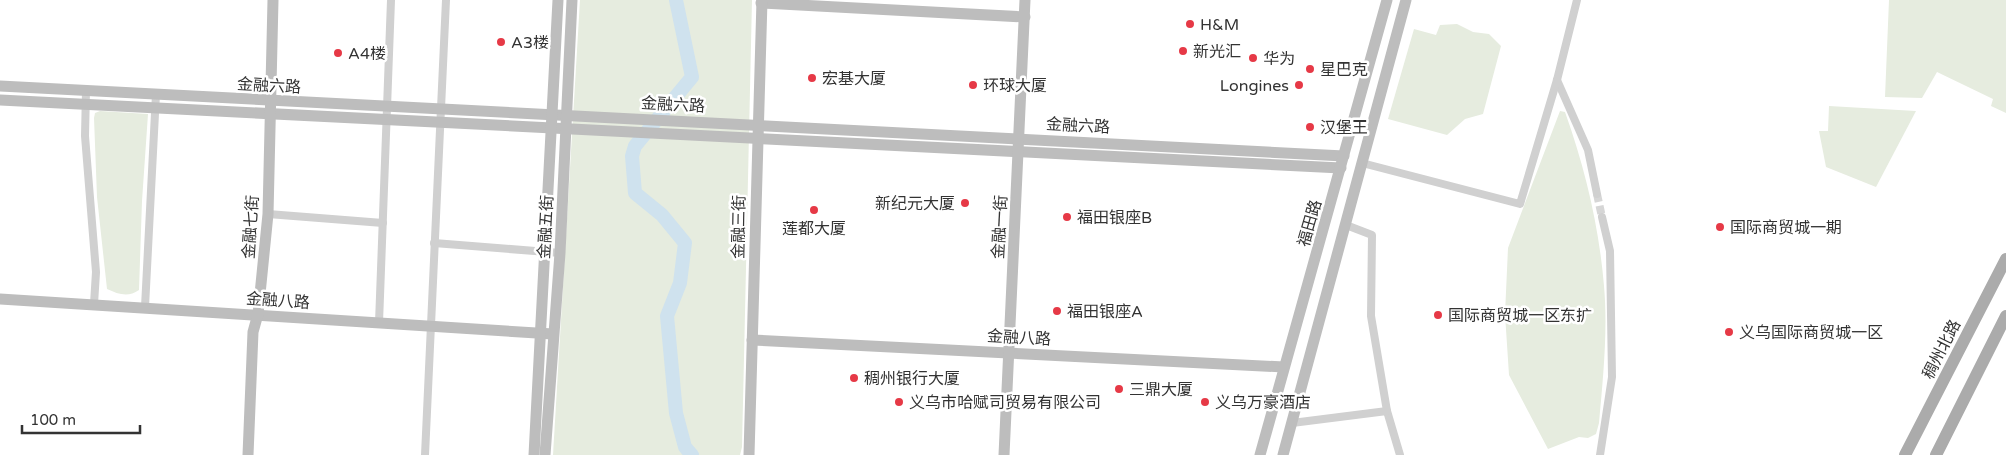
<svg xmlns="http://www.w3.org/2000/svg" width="2006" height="455" font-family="'Varela Round','Noto Sans SC',sans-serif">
  <rect width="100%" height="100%" fill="#fff"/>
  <g fill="#e6ecdf">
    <path d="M 580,0 L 752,0 L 742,447 L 740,455 L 553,455 Z"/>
    <path d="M 1889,0 L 2006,0 L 2006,113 L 1991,106 L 1993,99 L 1937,72 L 1922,98 L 1885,97 Z"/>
    <path d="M 1457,24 L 1473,32 L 1489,34 L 1501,46 L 1483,114 L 1465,119 L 1447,135 L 1388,119 L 1414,29 L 1436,35 L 1440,25 Z"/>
    <path d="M 1829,106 L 1916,111 L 1876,187 L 1826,167 L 1819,131 L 1828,131 Z"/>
    <path d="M 100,111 L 148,114 L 142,201 L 139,290 C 128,298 118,294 107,289 L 97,197 L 94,118 L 95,113 Z"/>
    <path d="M 1560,111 L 1565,112 C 1585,168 1599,226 1604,286 C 1608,331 1603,378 1599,423 L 1596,434 L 1588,438 L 1579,437 L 1548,449 L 1509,375 L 1505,314 L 1508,248 Z"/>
  </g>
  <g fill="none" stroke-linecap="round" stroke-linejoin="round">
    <path stroke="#cfe2ee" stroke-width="14" d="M 676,0 L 692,77 L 635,146 L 632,156 L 635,193 L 662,215 L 685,243 L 680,283 L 667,316 L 676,413 L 685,447 L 692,455"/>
    <path stroke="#d6d6d6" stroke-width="8" stroke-dasharray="8 4" stroke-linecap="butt" d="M 1597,194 L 1602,217"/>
    <g stroke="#d0d0d0" stroke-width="8">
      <path d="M 1557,80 L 1588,150 L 1597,194"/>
      <path d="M 86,90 L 85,136 L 96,272 L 94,304"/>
      <path d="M 1362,163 L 1520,204 L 1557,80 L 1577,0"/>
      <path d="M 268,214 L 383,223"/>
      <path d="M 1346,225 L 1372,235 L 1371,316 L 1387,411 L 1400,455"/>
      <path d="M 434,243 L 560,253"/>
      <path d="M 145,307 L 156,94"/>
      <path d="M 379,323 L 391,0"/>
      <path d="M 1292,423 L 1387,411"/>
      <path d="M 425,455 L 446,0"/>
      <path d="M 1600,455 L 1612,377 L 1610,251 L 1602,217"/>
    </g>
    <g stroke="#bdbdbd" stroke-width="11">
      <path d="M 761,3 L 1025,17"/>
      <path d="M 0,86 L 1344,156"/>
      <path d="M 0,100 L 1341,168"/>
      <path d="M 0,299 L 553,334"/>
      <path d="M 752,340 L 1284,367"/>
      <path d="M 248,455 L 253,332 L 258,314 L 268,214 L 273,0"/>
      <path d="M 534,455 L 558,0"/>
      <path d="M 545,455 L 560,253 L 572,0"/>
      <path d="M 749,455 L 762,0"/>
      <path d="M 1004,455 L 1025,0"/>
      <path d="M 1260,455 L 1387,0"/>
      <path d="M 1283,455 L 1406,0"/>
    </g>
    <g stroke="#ababab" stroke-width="12">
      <path d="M 1905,455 L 2006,259"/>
      <path d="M 1936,455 L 2006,316"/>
    </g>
  </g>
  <g fill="#e63946" stroke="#fff" stroke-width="2">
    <circle cx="1190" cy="24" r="5"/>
    <circle cx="501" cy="42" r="5"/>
    <circle cx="1183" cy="51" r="5"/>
    <circle cx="338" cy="53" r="5"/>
    <circle cx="1253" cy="58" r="5"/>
    <circle cx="1310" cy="69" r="5"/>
    <circle cx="812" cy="78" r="5"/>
    <circle cx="973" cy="85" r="5"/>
    <circle cx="1299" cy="85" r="5"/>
    <circle cx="1310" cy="127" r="5"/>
    <circle cx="965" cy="203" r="5"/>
    <circle cx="814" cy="210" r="5"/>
    <circle cx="1067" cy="217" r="5"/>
    <circle cx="1720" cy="227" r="5"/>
    <circle cx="1057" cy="311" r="5"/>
    <circle cx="1438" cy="315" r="5"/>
    <circle cx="1729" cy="332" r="5"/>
    <circle cx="854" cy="378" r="5"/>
    <circle cx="1119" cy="389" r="5"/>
    <circle cx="899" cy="402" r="5"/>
    <circle cx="1205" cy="402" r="5"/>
  </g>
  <g text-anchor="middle" stroke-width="5" stroke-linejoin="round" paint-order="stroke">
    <g font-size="16" fill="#333" stroke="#fff" text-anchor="start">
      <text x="1200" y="30">H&amp;M</text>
      <text x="511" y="48">A3楼</text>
      <text x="1193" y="57">新光汇</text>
      <text x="348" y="59">A4楼</text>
      <text x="1263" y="64">华为</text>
      <text x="1320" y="75">星巴克</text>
      <text x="822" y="84">宏基大厦</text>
      <text x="983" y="91">环球大厦</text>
      <text x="1289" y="91" text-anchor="end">Longines</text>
      <text x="1320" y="133">汉堡王</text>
      <text x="955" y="209" text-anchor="end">新纪元大厦</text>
      <text x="1077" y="223">福田银座B</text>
      <text x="1730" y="233">国际商贸城一期</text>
      <text x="814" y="234" text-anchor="middle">莲都大厦</text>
      <text x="1067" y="317">福田银座A</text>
      <text x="1448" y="321">国际商贸城一区东扩</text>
      <text x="1739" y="338">义乌国际商贸城一区</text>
      <text x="864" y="384">稠州银行大厦</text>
      <text x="1129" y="395">三鼎大厦</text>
      <text x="909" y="408">义乌市哈赋司贸易有限公司</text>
      <text x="1215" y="408">义乌万豪酒店</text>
    </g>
    <g font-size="16" fill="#333" stroke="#fff">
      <text transform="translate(269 85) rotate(3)" y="6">金融六路</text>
      <text transform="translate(673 104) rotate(3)" y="6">金融六路</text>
      <text transform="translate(1078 125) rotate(3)" y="6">金融六路</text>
      <text transform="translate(1309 223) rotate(-74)" y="6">福田路</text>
      <text transform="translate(250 227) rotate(-86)" y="6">金融七街</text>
      <text transform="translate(545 227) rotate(-87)" y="6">金融五街</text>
      <text transform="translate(738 227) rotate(-89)" y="6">金融三街</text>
      <text transform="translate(999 227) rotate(-87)" y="6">金融一街</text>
      <text transform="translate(278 300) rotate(4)" y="6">金融八路</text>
      <text transform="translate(1019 337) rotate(3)" y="6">金融八路</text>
      <text transform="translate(1941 349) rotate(-63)" y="6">稠州北路</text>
    </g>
  </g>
  <path d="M22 425v8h118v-8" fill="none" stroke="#333333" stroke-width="2.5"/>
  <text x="30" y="425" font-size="15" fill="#333333" stroke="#ffffff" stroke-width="4" paint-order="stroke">100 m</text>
</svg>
